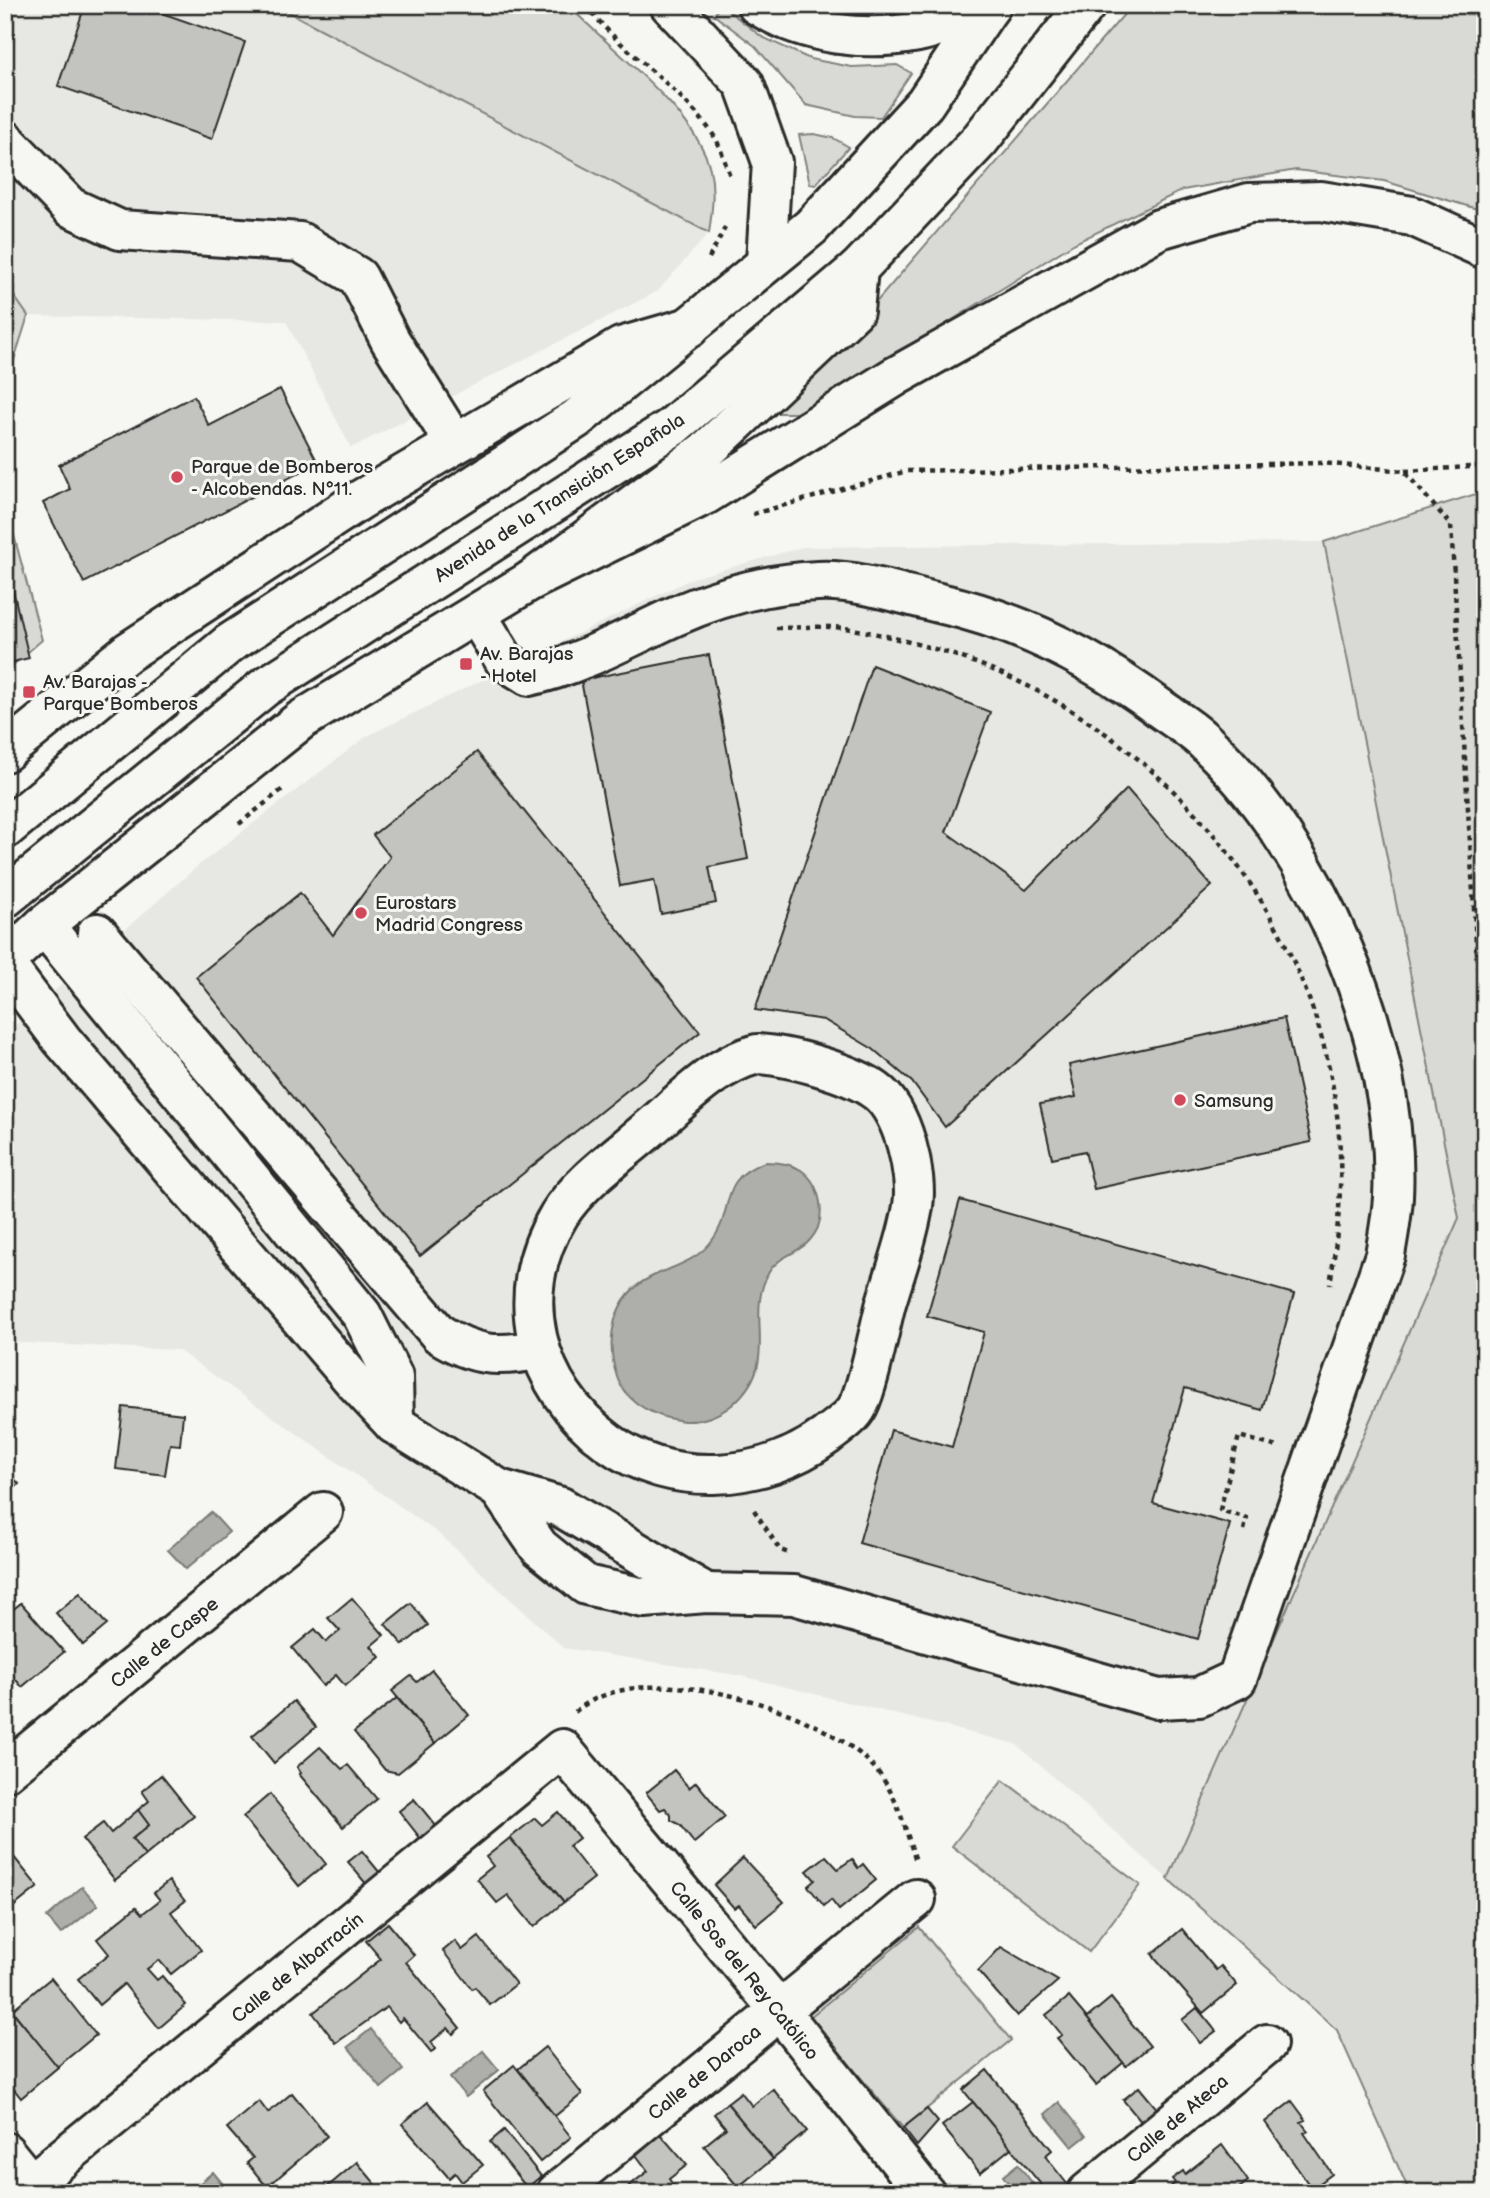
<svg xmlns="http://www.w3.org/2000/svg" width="1490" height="2198" font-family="'Balsamiq Sans',sans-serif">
  <rect width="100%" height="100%" fill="#f6f6f2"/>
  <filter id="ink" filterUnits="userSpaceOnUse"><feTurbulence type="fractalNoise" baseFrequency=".0143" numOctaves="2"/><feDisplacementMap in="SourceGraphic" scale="14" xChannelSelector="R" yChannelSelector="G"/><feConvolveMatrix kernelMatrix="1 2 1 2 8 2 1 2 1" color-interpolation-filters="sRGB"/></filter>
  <g filter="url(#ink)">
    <g fill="#e7e7e3">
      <path d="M 5,5 L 275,5 L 709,233 L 658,291 L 351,448 L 286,321 L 28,316 L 5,283 Z"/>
      <path d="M 1324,542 L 1459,1218 L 1168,1879 L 1016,1744 L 742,1676 L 564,1648 L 438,1533 L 178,1350 L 5,1342 L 5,1034 L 199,865 L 367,736 L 693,578 L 803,547 Z"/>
    </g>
    <g fill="#d9d9d5" stroke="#828280" stroke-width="2">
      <path d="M 275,5 L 568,5 C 609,48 697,112 710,169 C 715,191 712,212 709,233 Z"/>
      <path d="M 721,5 L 762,37 L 810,59 L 852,67 L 897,65 L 911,73 L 881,117 L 855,116 L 806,105 L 755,46 L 714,15 Z"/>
      <path d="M 1132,5 L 1485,5 L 1485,215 L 1477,209 L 1384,181 L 1296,170 L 1183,190 L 1073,244 L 914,344 L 796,413 L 766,413 L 810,373 L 879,299 Z"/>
      <path d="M 814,134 L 833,138 L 849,147 L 815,185 L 810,184 L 799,135 Z"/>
      <path d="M 5,283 L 28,316 L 5,388 Z"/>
      <path d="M 1485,491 L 1485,2193 L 1410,2193 L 1337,2030 L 1168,1879 L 1459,1218 L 1324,542 Z"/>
      <path d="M 5,502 L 42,640 L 5,672 Z"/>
      <path d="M 1003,1780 L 1140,1885 L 1089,1952 L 952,1846 Z"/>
      <path d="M 919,1927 L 1011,2040 L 903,2128 L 810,2017 Z"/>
    </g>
    <g fill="#aeaeab" stroke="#7a7a78" stroke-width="2">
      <path d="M 765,1162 C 778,1162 790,1163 801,1170 C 822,1185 828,1221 810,1240 C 798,1254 779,1255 769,1272 C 743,1318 783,1360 733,1404 C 720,1415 702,1422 684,1421 C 658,1418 627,1405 617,1377 C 605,1340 612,1296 651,1277 C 671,1267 695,1262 710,1243 C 737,1210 715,1180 765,1162 Z"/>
      <path d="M 211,1512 L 229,1532 L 186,1569 L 168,1550 Z"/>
      <path d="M 82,1887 L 98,1905 L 61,1934 L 47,1917 Z"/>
      <path d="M 371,2029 L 403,2070 L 381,2088 L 348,2047 Z"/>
      <path d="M 483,2051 L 499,2070 L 466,2097 L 450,2078 Z"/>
      <path d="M 1059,2102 L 1086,2136 L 1072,2147 L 1045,2114 Z"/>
      <path d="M 1018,2164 L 1040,2193 L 1016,2193 L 1003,2176 Z"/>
      <path d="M 213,2172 L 230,2193 L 192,2193 L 191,2191 Z"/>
    </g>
    <g fill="#c3c3c0" stroke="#2b2b2b" stroke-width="2">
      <path d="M 85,5 L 139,5 L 245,42 L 212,139 L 58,86 Z"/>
      <path d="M 280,389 L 318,463 L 84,583 L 43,503 L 70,489 L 59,465 L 194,396 L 209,426 Z"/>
      <path d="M 5,556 L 29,658 L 5,664 Z"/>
      <path d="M 709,655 L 748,859 L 709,867 L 716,903 L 661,914 L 654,880 L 620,886 L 581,680 Z"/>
      <path d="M 872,665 L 990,712 L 946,832 L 1026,890 L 1127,789 L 1212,886 L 945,1127 L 912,1082 L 873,1049 L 824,1020 L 755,1010 Z"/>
      <path d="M 477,752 L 700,1032 L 420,1256 L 196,977 L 300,893 L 333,935 L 390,857 L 373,835 Z"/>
      <path d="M 1284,1018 L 1311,1142 L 1094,1189 L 1085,1151 L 1052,1158 L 1040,1104 L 1076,1097 L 1069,1065 Z"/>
      <path d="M 960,1200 L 1294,1294 L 1262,1410 L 1185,1388 L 1153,1503 L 1230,1524 L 1198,1639 L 859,1543 L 891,1430 L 952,1447 L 984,1332 L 927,1316 Z"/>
      <path d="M 123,1407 L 183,1414 L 180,1445 L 170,1444 L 165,1475 L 116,1469 Z"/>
      <path d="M 10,1474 L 19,1484 L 5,1496 L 5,1479 Z"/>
      <path d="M 80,1593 L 107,1625 L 83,1645 L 56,1613 Z"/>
      <path d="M 352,1598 L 384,1635 L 371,1646 L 380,1657 L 345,1686 L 336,1675 L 323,1686 L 292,1648 L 315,1629 L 326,1642 L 340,1631 L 328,1618 Z"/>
      <path d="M 21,1603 L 64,1652 L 22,1687 L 5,1667 L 5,1616 Z"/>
      <path d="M 411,1603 L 428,1625 L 403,1645 L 385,1624 Z"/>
      <path d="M 432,1670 L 469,1715 L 435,1743 L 392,1691 L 411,1676 L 417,1682 Z"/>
      <path d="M 397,1698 L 435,1743 L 398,1773 L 385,1770 L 354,1732 Z"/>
      <path d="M 294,1701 L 316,1727 L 274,1763 L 252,1736 Z"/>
      <path d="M 320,1747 L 342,1769 L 348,1765 L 377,1799 L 343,1827 L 299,1774 L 301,1773 L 297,1767 Z"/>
      <path d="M 674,1770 L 689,1788 L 696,1782 L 725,1817 L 694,1843 L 680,1825 L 671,1820 L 671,1815 L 665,1808 L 660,1810 L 646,1793 Z"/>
      <path d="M 161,1775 L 194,1816 L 145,1856 L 132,1839 L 149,1825 L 138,1810 L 149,1801 L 142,1791 Z"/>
      <path d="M 270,1794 L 326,1864 L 299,1886 L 243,1817 Z"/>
      <path d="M 414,1799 L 437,1827 L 421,1839 L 399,1811 Z"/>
      <path d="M 138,1810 L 149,1825 L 132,1839 L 145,1856 L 115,1880 L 82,1839 L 103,1823 L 111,1833 Z"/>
      <path d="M 558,1812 L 579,1838 L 569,1846 L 594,1878 L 564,1902 L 510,1838 L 535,1818 L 542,1825 Z"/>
      <path d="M 510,1838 L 564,1902 L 534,1927 L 508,1895 L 497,1903 L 477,1879 L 493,1866 L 486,1857 Z"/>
      <path d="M 5,1846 L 38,1887 L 7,1912 L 13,1919 L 5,1925 Z"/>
      <path d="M 362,1851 L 380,1873 L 367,1885 L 348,1862 Z"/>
      <path d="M 826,1856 L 838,1869 L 852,1859 L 858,1868 L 863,1864 L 876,1880 L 839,1910 L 831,1900 L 824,1906 L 808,1886 L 815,1880 L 807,1871 Z"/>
      <path d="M 743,1858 L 784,1902 L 756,1925 L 739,1905 L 734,1908 L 714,1885 Z"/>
      <path d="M 169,1881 L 185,1901 L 171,1912 L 201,1950 L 171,1974 L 159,1960 L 147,1969 L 157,1980 L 162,1976 L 186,2005 L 159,2028 L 124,1984 L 99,2005 L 78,1979 L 109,1954 L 97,1939 L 136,1907 L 142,1914 L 160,1900 L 154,1893 Z"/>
      <path d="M 388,1923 L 414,1955 L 406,1962 L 460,2028 L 453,2034 L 448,2028 L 431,2042 L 436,2049 L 431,2052 L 403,2018 L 399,2022 L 387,2007 L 336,2043 L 313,2013 L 381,1959 L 366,1941 Z"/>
      <path d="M 1182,1929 L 1216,1970 L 1221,1966 L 1237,1985 L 1203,2013 L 1152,1954 Z"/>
      <path d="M 479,1937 L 516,1984 L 490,2005 L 475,1987 L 472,1989 L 443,1951 L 455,1941 L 462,1950 Z"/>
      <path d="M 1001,1947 L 1058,1981 L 1017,2016 L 978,1971 Z"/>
      <path d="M 51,1978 L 96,2035 L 57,2067 L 12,2010 Z"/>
      <path d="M 1069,1997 L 1124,2062 L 1096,2085 L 1057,2038 L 1062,2035 L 1046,2015 Z"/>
      <path d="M 1111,1998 L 1150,2046 L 1126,2066 L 1087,2018 Z"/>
      <path d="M 5,2002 L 58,2067 L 21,2098 L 5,2078 Z"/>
      <path d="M 1197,2008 L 1216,2031 L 1200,2043 L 1182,2020 Z"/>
      <path d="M 545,2047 L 582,2094 L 555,2116 L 518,2069 Z"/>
      <path d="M 514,2065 L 571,2137 L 540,2162 L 483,2091 Z"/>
      <path d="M 987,2070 L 1052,2150 L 1045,2156 L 1068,2185 L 1058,2193 L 1048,2193 L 963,2090 Z"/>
      <path d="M 1139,2087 L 1159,2111 L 1143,2124 L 1123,2100 Z"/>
      <path d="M 773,2089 L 807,2131 L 773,2159 L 727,2103 L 741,2092 L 752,2106 Z"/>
      <path d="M 292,2093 L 327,2136 L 267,2187 L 247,2163 L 253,2158 L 227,2128 L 259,2101 L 268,2113 Z"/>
      <path d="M 1292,2101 L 1306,2120 L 1301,2122 L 1308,2131 L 1304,2133 L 1332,2174 L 1312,2189 L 1265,2122 Z"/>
      <path d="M 428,2102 L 483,2165 L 462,2182 L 455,2173 L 449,2178 L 402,2124 Z"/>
      <path d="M 973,2102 L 1011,2148 L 980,2173 L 942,2126 Z"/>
      <path d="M 727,2103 L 773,2159 L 738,2187 L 704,2146 L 726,2128 L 714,2114 Z"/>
      <path d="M 927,2109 L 938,2122 L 917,2146 L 903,2128 Z"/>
      <path d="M 504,2130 L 541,2176 L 527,2188 L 490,2142 Z"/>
      <path d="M 660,2134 L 687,2165 L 669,2179 L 679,2193 L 620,2193 L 648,2171 L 636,2155 Z"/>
      <path d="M 1222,2145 L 1248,2181 L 1233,2193 L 1163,2193 L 1175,2183 L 1172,2179 L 1183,2171 L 1185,2174 Z"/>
      <path d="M 357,2162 L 383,2193 L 320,2193 Z"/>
    </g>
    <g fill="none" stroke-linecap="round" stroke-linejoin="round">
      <defs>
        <g id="minor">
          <path d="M 670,5 L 744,84 L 772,162 L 766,262"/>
          <path d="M 757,5 C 805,35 864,42 918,32 C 942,27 967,15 990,7"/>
          <path d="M 5,140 L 70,207 L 120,230 L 300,242 L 358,277 L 390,340 L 455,444"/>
          <path d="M 477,615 L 505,661 L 529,676 C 580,665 625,639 673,617 C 718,597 768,583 818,581 C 857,579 901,594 939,603 C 1021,621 1094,659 1161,709 C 1175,719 1190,728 1203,740 C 1316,845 1401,1042 1393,1197 C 1392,1216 1388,1236 1385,1255 L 1237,1679 L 1199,1697 L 1158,1699 L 794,1595 L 706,1593 L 644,1598 L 586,1585 L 539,1547 L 499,1489"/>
          <path d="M 5,752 L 128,652 L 360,500 L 621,347 L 690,327"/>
          <path d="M 44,925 L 362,1315 L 393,1377 L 394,1424"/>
          <path d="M 97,933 L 439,1334 C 476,1357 497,1357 539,1350"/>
          <path d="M 5,961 L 44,925 L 301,720 L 530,581 L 708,449 L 854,311 L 858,269"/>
          <path d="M 5,964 L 62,1040 L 353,1380 L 394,1424 L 499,1489 L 561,1507 L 706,1593"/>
          <path d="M 757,1054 C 787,1055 852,1073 876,1091 C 903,1110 918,1175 913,1206 C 908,1239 895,1272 886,1303 C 879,1330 869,1384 858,1406 C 852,1418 836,1428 826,1436 C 763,1482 672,1489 608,1442 C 534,1387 510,1295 559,1215 C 580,1181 621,1154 650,1128 C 684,1099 713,1066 757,1054 Z"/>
          <path d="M 5,1772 L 323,1512"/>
          <path d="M 5,2152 L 38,2193"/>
          <path d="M 31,2184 L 562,1749 L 780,2011 L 925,2193"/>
          <path d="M 556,2193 L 916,1899"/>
          <path d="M 1087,2193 L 1267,2044"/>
        </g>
        <g id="major">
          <path d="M 5,829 L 230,643 L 576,419 L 811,227 L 925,103 L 991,5"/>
          <path d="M 5,898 L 265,687 L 672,427 L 858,269 L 979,141 L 1086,5"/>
        </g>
        <path id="highway" d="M 530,581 L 705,495 L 896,376 L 1159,229 L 1249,203 L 1321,201 L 1412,216 L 1485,249"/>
      </defs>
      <use href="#minor" stroke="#2b2b2b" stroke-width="44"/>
      <use href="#major" stroke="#2b2b2b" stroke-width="44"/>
      <use href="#highway" stroke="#2b2b2b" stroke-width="44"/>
      <g stroke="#2b2b2b" stroke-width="4.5" stroke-dasharray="5 5" stroke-linecap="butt">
        <path d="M 586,5 C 622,54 680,85 714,136 C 721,147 725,163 730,176"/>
        <path d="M 709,258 L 726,226"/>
        <path d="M 1405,471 L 1485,466"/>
        <path d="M 753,514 L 907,471 L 1322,463 L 1404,471 L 1451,525 L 1485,1093"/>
        <path d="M 776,628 C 794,628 812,626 829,627 C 862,628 897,639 928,647 C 1138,706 1311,895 1337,1115 C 1344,1172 1339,1228 1330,1284"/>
        <path d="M 239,824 L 284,788"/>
        <path d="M 754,1510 L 780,1550 L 789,1553"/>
        <path d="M 1244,1530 L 1247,1518 L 1220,1510 L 1239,1436 L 1277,1447"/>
        <path d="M 575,1712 C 641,1654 811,1706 868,1761 C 896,1788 904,1826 916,1861"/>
      </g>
      <use href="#minor" stroke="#f6f6f2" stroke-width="38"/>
      <use href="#major" stroke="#f6f6f2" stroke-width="38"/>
      <use href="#highway" stroke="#f6f6f2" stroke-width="38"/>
    </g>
  </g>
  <g fill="#d1495b" stroke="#f6f6f2" stroke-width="2.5">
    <circle cx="177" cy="477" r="7"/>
    <rect x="459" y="657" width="14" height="14" rx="3.5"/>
    <rect x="22" y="685" width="14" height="14" rx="3.5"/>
    <circle cx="361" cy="913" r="7"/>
    <circle cx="1180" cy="1100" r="7"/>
  </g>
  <g text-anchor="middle" stroke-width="6" stroke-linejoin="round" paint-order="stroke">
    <g font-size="19" fill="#2b2b2b" stroke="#f6f6f2" text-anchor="start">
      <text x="191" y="473">Parque de Bomberos<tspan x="191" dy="22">- Alcobendas. Nº11.</tspan></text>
      <text x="480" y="660">Av. Barajas<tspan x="480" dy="22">- Hotel</tspan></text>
      <text x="43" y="688">Av. Barajas -<tspan x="43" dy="22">Parque Bomberos</tspan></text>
      <text x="375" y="909">Eurostars<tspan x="375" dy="22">Madrid Congress</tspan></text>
      <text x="1194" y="1107">Samsung</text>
    </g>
    <g font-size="19" fill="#2b2b2b" stroke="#f6f6f2">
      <text transform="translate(559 497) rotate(-33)" y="7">Avenida de la Transición Española</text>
      <text transform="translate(164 1642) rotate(-39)" y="7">Calle de Caspe</text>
      <text transform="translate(297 1967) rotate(-39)" y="7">Calle de Albarracín</text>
      <text transform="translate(745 1970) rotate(51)" y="7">Calle Sos del Rey Católico</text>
      <text transform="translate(704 2072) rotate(-39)" y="7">Calle de Daroca</text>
      <text transform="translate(1177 2118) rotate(-40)" y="7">Calle de Ateca</text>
    </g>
  </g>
  <rect width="1490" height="2198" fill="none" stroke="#f6f6f2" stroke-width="28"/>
  <rect x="14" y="14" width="1462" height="2170" fill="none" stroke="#2b2b2b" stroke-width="2.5" filter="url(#ink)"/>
</svg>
